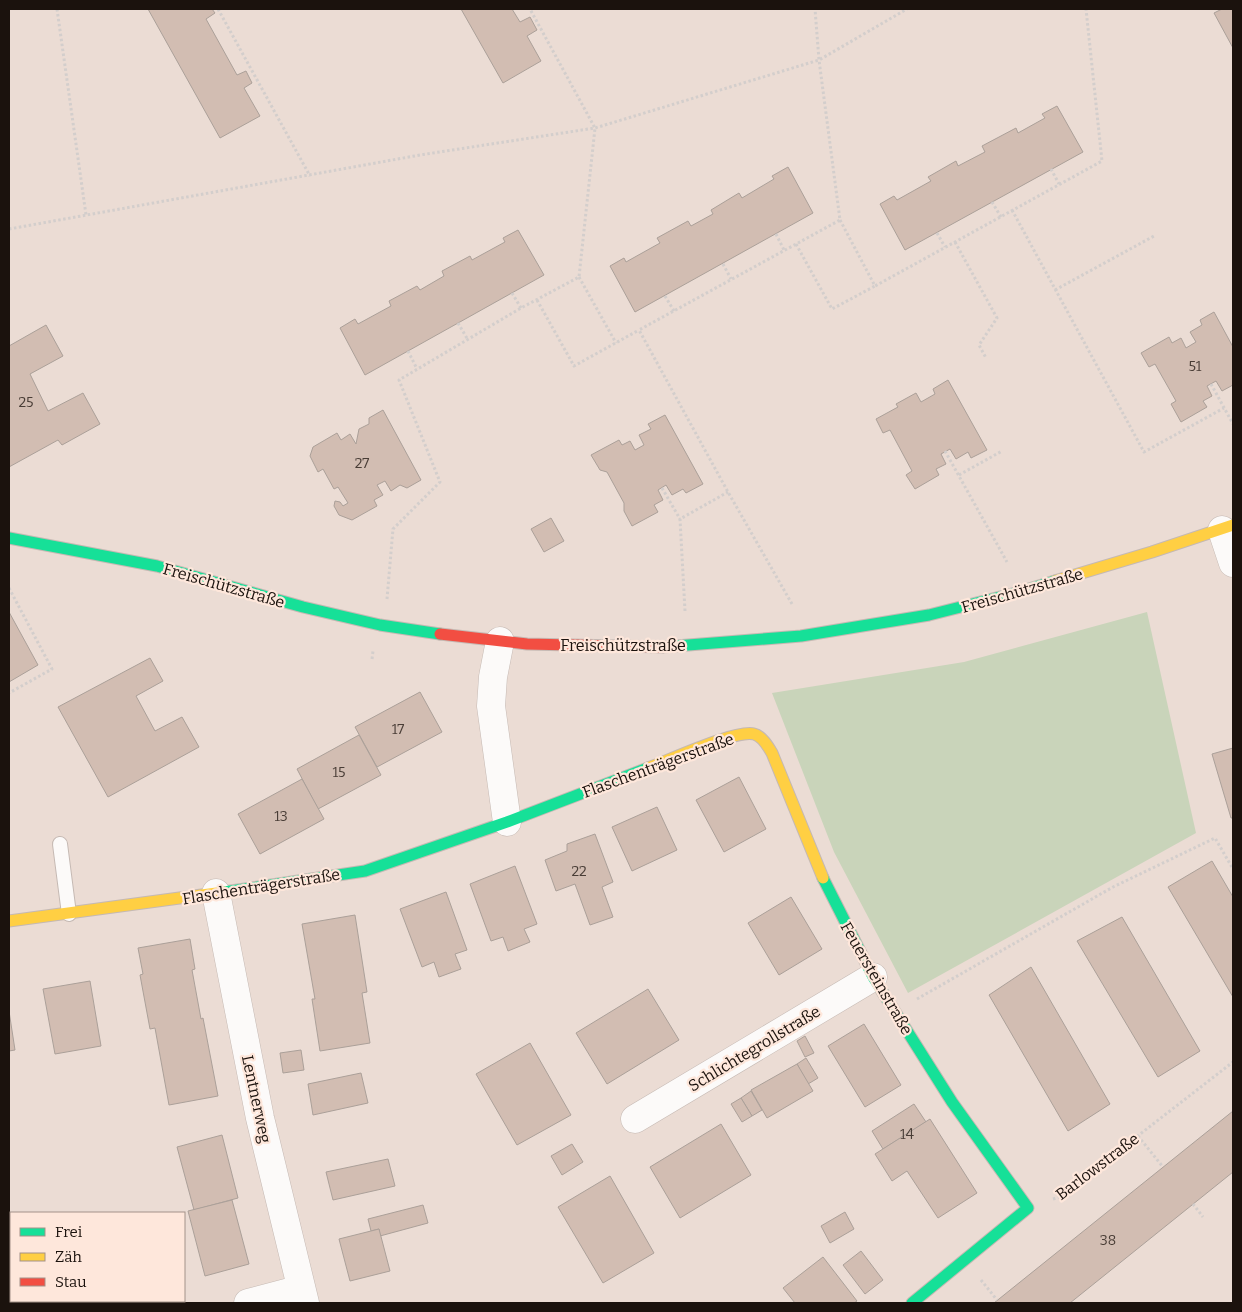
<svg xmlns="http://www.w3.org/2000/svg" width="1242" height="1312" font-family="Bitter,serif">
  <rect width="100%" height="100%" fill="#ebdcd4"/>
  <path fill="#c9d4ba" d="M 1147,612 L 1196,833 L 908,993 L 834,852 L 772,693 L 964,662 Z"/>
  <g fill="#d2bdb2" stroke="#aba099">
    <path d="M 148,9 L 212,9 L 215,13 L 206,19 L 237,75 L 246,71 L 252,83 L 244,88 L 260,116 L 220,138 Z"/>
    <path d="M 461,9 L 512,9 L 520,22 L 530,17 L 537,30 L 527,36 L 541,61 L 503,83 Z"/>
    <path d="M 1222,9 L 1233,9 L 1233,48 L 1214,13 Z"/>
    <path d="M 1057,106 L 1083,152 L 905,250 L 880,204 L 894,196 L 897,200 L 931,181 L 928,177 L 956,161 L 958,166 L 985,152 L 982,146 L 1016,128 L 1018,133 L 1045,118 L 1042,114 Z"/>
    <path d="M 788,167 L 813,213 L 635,312 L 610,266 L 624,258 L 626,262 L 660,243 L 657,238 L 688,221 L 691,226 L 713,214 L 711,210 L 739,193 L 742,198 L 774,179 L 772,176 Z"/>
    <path d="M 518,230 L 544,275 L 365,375 L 340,328 L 355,319 L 358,324 L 391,306 L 389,301 L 417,286 L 420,290 L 444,276 L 442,271 L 470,256 L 472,260 L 505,242 L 503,238 Z"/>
    <path d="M 1214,312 L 1233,347 L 1233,385 L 1222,391 L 1216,381 L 1207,386 L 1212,396 L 1203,401 L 1207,407 L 1181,422 L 1171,404 L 1176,401 L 1155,364 L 1149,367 L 1141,353 L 1169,337 L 1172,343 L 1181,338 L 1186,348 L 1196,342 L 1190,332 L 1202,325 L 1200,320 Z"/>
    <path d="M 46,325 L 63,356 L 30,374 L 48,411 L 83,393 L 100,424 L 62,445 L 58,440 L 9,467 L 9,346 Z"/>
    <path d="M 948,380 L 987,450 L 971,458 L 968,452 L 956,459 L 950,449 L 941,454 L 946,464 L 936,469 L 939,475 L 915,489 L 906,475 L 912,471 L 890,430 L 883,433 L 876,419 L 898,407 L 896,404 L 916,393 L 921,402 L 935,394 L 933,389 Z"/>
    <path d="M 383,410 L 421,480 L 407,488 L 400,485 L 391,491 L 385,481 L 377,485 L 383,495 L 374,500 L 377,506 L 352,520 L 339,515 L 334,506 L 335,501 L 340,502 L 343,506 L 348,503 L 338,487 L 334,489 L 323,469 L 318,472 L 310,456 L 313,447 L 337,433 L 341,440 L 350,434 L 356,444 L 359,429 L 369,424 L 369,418 Z"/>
    <path d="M 665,415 L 703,484 L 686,493 L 683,489 L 672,495 L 666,485 L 658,490 L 663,500 L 654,505 L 658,512 L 632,526 L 624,511 L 624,503 L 607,472 L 600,470 L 591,455 L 619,440 L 622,445 L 630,441 L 635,450 L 644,445 L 639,435 L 651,429 L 648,424 Z"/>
    <path d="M 551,518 L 564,541 L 544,552 L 531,529 Z"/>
    <path d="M 9,612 L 38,665 L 9,682 Z"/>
    <path d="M 150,658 L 163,681 L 136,696 L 155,731 L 182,717 L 199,747 L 108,797 L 58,707 Z"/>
    <path d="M 420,692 L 442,732 L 377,767 L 355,727 Z"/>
    <path d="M 359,735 L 381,775 L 318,809 L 297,769 Z"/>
    <path d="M 1233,748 L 1233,818 L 1231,818 L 1212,754 Z"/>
    <path d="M 739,777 L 766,829 L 724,852 L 696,800 Z"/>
    <path d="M 302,779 L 324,819 L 260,854 L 238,814 Z"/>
    <path d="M 657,807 L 677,850 L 632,871 L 612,827 Z"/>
    <path d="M 595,834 L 613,882 L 602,887 L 613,917 L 590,925 L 575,884 L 556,891 L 545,860 L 567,851 L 567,844 Z"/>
    <path d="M 1212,861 L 1233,897 L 1233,997 L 1168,887 Z"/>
    <path d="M 515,866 L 537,924 L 524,929 L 530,942 L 508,951 L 503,937 L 491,941 L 470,884 Z"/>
    <path d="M 446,892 L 467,950 L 455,954 L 461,969 L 439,977 L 434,962 L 422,967 L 400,909 Z"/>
    <path d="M 791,897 L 822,949 L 779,975 L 748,923 Z"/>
    <path d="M 355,915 L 367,992 L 362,993 L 370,1043 L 320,1051 L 312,999 L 315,999 L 302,924 Z"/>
    <path d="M 1122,917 L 1200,1051 L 1158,1077 L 1077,941 Z"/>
    <path d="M 190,939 L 195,969 L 192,970 L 201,1019 L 203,1018 L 218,1096 L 169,1105 L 155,1028 L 150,1029 L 140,975 L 143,974 L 138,948 Z"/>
    <path d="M 1031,967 L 1110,1104 L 1068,1131 L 989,995 Z"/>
    <path d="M 90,981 L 101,1046 L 55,1054 L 43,989 Z"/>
    <path d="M 648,989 L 679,1040 L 607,1084 L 576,1033 Z"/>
    <path d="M 9,1011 L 15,1050 L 9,1051 Z"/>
    <path d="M 864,1024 L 901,1085 L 865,1107 L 828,1046 Z"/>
    <path d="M 805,1036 L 814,1053 L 805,1057 L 797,1041 Z"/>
    <path d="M 530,1043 L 571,1115 L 517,1145 L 476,1074 Z"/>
    <path d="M 301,1050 L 304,1070 L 283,1073 L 280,1053 Z"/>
    <path d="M 806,1058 L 818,1078 L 808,1084 L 797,1064 Z"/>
    <path d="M 797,1064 L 813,1091 L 767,1118 L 751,1090 Z"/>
    <path d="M 361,1073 L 368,1103 L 313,1115 L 308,1084 Z"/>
    <path d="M 751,1091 L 762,1110 L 752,1116 L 741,1098 Z"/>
    <path d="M 741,1098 L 752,1116 L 742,1122 L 731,1104 Z"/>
    <path d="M 914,1104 L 926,1122 L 883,1149 L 872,1131 Z"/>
    <path d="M 1233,1111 L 1233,1172 L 1070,1303 L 994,1303 Z"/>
    <path d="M 930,1119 L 977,1193 L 938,1218 L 907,1171 L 892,1181 L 875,1154 Z"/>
    <path d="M 721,1124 L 751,1175 L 680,1218 L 650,1167 Z"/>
    <path d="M 222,1135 L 238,1198 L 194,1210 L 177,1147 Z"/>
    <path d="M 572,1144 L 583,1162 L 562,1175 L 551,1156 Z"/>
    <path d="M 388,1159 L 395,1186 L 333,1200 L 326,1172 Z"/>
    <path d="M 610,1176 L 654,1253 L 603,1283 L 558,1207 Z"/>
    <path d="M 232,1200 L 249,1264 L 205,1276 L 188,1211 Z"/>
    <path d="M 423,1205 L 428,1223 L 380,1236 L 379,1229 L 371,1231 L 368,1219 Z"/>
    <path d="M 845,1212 L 854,1229 L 830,1243 L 821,1226 Z"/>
    <path d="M 379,1229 L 390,1271 L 350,1281 L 339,1239 Z"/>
    <path d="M 861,1251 L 883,1280 L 865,1294 L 843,1265 Z"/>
    <path d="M 823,1257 L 857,1301 L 854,1303 L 795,1303 L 783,1288 Z"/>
    <path d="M 27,1301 L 96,1301 L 96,1303 L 28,1303 Z"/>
  </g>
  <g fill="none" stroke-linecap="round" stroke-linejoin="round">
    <defs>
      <path id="lane" d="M 60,844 L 69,914"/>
      <g id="street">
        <path d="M 1222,530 L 1233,563"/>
        <path d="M 500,641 L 493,677 L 491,706 L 507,822"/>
        <path d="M 216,893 L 260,1118 L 305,1303"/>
        <path d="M 635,1119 L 873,977"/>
        <path d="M 248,1303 L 301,1289"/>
      </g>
      <g id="fast">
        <path d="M 9,538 L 157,566 L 303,607 L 380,625 L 440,634"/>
        <path d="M 663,647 L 801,636 L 929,615 L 1016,593 L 1055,581"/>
        <path d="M 823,878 L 873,977 L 952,1102 L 1028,1208 L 912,1303"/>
        <path d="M 224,892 L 365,871 L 507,822 L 648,768"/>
      </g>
      <g id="slow">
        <path d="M 1055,581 L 1152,552 L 1233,525"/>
        <path d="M 648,768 C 668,761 736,729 754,734 C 762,736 768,746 772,753 L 823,878"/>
        <path d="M 9,921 L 224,892"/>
      </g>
      <path id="jam" d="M 440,634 L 527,644 L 663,647"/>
    </defs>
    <use href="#lane" stroke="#c5b9b3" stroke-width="16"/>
    <use href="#street" stroke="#c5b9b3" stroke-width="29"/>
    <use href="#fast" stroke="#c5b9b3" stroke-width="13"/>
    <use href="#slow" stroke="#c5b9b3" stroke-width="13"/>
    <use href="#jam" stroke="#c5b9b3" stroke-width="13"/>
    <g stroke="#d3cecc" stroke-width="3" stroke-dasharray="2.5 2.5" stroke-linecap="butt">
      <path d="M 57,9 L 86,215"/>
      <path d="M 218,9 L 310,176"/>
      <path d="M 1051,169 L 1059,184"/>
      <path d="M 992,202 L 1001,217"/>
      <path d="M 1012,210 L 1144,452 L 1224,408"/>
      <path d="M 840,220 L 875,286 L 1102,161 L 1086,9"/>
      <path d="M 9,229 L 420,155 L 595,128 L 819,60 L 907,9"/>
      <path d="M 937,233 L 945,247"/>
      <path d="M 776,234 L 784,250"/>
      <path d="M 955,242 L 997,318 L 979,345 L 986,358"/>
      <path d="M 796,244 L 832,309 L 875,286"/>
      <path d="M 723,264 L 731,279"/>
      <path d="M 579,277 L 616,343"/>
      <path d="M 1055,290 L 1154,236"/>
      <path d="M 512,293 L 521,308"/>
      <path d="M 665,296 L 674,311"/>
      <path d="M 537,300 L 574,366 L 639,330"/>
      <path d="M 458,323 L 468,340"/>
      <path d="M 408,351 L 417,369"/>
      <path d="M 1211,384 L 1233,424"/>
      <path d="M 945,451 L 1007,562"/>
      <path d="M 959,475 L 1002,451"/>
      <path d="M 662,488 L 680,519"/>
      <path d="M 9,588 L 52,669 L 9,693"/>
      <path d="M 387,599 L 393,529 L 440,482 L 399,380 L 521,308 L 579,277 L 595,128 L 530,9"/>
      <path d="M 792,604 L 728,492 L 639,330 L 840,220 L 819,60 L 815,9"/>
      <path d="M 685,611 L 680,519 L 728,492"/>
      <path d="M 372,659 L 373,651"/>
      <path d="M 917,999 L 1113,887 L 1215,838 L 1233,869"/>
      <path d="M 1138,1136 L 1163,1167"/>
      <path d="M 1053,1199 L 1059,1197 L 1233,1062"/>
      <path d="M 1193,1204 L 1203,1217"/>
      <path d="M 981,1280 L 997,1300"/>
    </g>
    <use href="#lane" stroke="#fcfaf9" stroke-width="14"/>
    <use href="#street" stroke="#fcfaf9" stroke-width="28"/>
    <use href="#fast" stroke="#16e098" stroke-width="11"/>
    <use href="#slow" stroke="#ffcf43" stroke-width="11"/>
    <use href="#jam" stroke="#f24e42" stroke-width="11"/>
  </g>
  <g text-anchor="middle" stroke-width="4.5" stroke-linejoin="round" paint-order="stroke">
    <g font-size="14" fill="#493d36">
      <text x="1195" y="371">51</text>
      <text x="26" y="407">25</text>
      <text x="362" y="468">27</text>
      <text x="398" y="734">17</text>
      <text x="339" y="777">15</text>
      <text x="281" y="821">13</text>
      <text x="579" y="876">22</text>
      <text x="907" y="1139">14</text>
      <text x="1108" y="1245">38</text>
    </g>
    <g font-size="16" fill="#1b120d" stroke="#fee7db">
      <text transform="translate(224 585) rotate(16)" y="6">Freischützstraße</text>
      <text transform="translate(1022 590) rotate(-16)" y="6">Freischützstraße</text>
      <text x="623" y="651">Freischützstraße</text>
      <text transform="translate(658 765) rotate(-20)" y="6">Flaschenträgerstraße</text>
      <text transform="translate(261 886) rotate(-9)" y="6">Flaschenträgerstraße</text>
      <text transform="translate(877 978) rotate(60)" y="6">Feuersteinstraße</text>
      <text transform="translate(754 1048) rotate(-31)" y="6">Schlichtegrollstraße</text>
      <text transform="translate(257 1099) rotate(78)" y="6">Lentnerweg</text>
      <text transform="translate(1097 1166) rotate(-37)" y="6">Barlowstraße</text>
    </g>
  </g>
  <rect width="1242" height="1312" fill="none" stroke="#1b120d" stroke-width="20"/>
  <rect x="10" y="1212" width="175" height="90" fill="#fee7db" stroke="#a39289"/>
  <rect x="20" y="1228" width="25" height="8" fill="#16e098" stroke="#a39289"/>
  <text x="55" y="1237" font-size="15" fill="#1b120d">Frei</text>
  <rect x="20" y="1253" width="25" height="8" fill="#ffcf43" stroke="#a39289"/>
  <text x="55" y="1262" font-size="15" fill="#1b120d">Zäh</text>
  <rect x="20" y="1278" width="25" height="8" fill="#f24e42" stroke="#a39289"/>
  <text x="55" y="1287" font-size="15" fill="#1b120d">Stau</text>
</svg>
